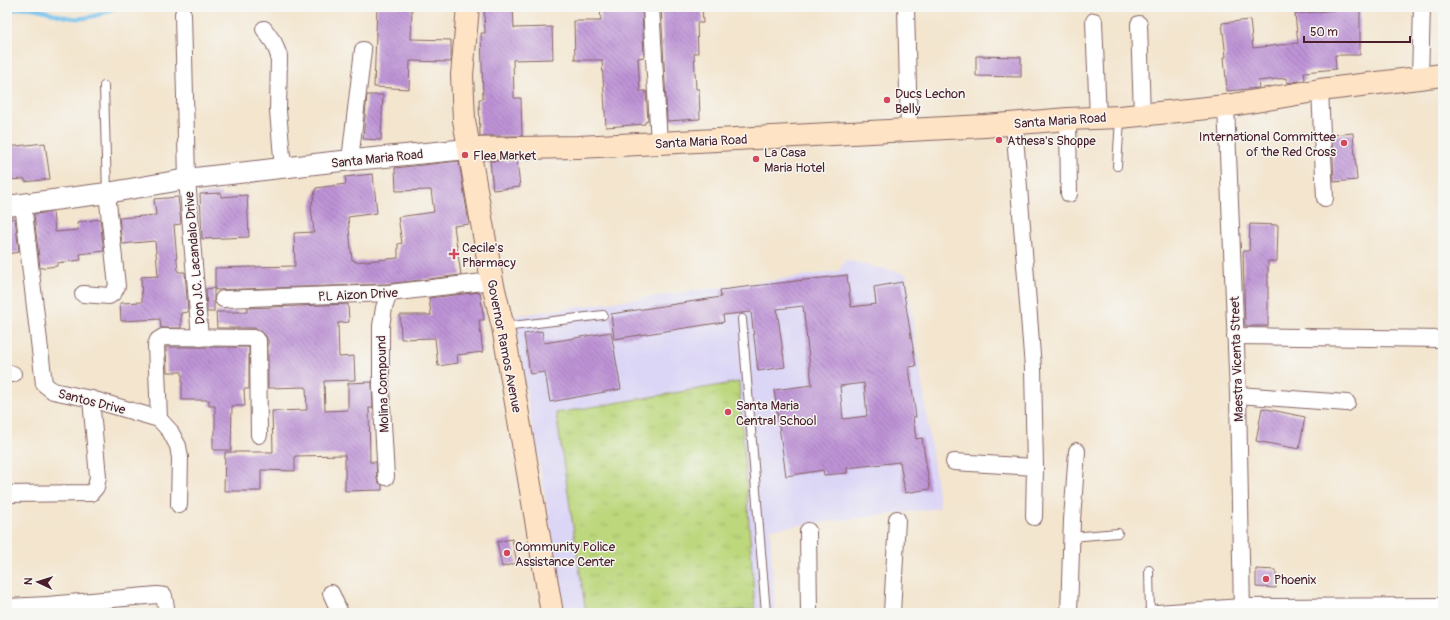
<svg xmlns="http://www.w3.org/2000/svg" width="1450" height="620" font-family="Pangolin,sans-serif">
  <defs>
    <pattern id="grass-tufts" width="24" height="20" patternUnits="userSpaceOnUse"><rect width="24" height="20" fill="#bcd77c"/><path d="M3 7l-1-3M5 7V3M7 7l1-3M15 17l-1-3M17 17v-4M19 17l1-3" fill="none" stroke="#a3b86b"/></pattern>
    <pattern id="building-back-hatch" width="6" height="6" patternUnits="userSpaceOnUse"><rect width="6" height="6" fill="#bd93d6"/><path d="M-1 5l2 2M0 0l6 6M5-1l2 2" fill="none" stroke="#9c77ae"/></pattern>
  </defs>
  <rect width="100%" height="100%" fill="#f6f6f2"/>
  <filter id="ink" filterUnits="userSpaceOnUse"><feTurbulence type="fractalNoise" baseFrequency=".025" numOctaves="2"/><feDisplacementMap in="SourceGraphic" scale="8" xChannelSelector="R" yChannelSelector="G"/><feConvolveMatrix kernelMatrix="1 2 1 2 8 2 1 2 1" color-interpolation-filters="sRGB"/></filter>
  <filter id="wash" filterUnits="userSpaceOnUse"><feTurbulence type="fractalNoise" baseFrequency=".012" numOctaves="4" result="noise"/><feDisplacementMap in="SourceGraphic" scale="16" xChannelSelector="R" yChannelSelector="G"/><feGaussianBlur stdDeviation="0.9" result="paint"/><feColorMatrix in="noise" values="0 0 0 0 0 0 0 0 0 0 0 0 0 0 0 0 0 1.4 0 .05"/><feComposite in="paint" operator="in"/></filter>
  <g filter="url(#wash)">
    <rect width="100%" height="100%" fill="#f3e5ce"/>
    <path fill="#dcd6f6" d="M 845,260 L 906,274 L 940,508 L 770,529 L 775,613 L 566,613 L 513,316 L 839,271 Z"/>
    <path fill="url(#grass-tufts)" stroke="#837b54" d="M 739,382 L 755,609 L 701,613 L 586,613 L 556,413 Z"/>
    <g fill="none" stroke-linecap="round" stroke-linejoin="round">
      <path stroke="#73c0ed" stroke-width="4" d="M 7,12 C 35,1 47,15 73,18 C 86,20 106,13 117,7"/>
    </g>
    <g id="blocks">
      <g fill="url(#building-back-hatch)" fill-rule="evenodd">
        <path d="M 377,7 L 412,7 L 411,39 L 451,40 L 451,62 L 410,61 L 409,89 L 374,87 Z"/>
        <path d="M 484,7 L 513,7 L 514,28 L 552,27 L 553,59 L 513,60 L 514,98 L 521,98 L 522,136 L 480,136 L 479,99 L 483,99 L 481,33 L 485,33 Z"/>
        <path d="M 600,7 L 642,7 L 644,57 L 638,58 L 640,91 L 646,91 L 648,121 L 645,122 L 645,124 L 606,127 L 602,60 L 575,60 L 574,21 L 601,21 Z"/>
        <path d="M 661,7 L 702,7 L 703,23 L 697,23 L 698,53 L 694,53 L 696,89 L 699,89 L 700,119 L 667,121 Z"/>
        <path d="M 1337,7 L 1360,7 L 1360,55 L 1335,55 L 1336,69 L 1304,72 L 1305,80 L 1287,83 L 1287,78 L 1258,81 L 1259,88 L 1227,91 L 1224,57 L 1226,57 L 1222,23 L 1250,20 L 1253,48 L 1298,43 L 1295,14 L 1337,10 Z"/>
        <path d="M 976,56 L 1021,57 L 1021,77 L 976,76 Z"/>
        <path d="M 367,95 L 383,95 L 381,140 L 363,139 Z"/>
        <path d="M 1353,133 L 1357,180 L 1334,182 L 1332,135 Z"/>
        <path d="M 45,143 L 50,179 L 25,182 L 25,179 L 7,180 L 7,147 Z"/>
        <path d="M 459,161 L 469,224 L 454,226 L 461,275 L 388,284 L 215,290 L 215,268 L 295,266 L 294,233 L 314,232 L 311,207 L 316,188 L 346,184 L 345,177 L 373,174 L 377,213 L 348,217 L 352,260 L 354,260 L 355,262 L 398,258 L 398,244 L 402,243 L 398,217 L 434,212 L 431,190 L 396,191 L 395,168 Z"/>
        <path d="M 490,161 L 517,161 L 520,187 L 493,190 Z"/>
        <path d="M 221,193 L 221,197 L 247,195 L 249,237 L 202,239 L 200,194 Z"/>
        <path d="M 178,197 L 181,224 L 174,225 L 178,272 L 185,272 L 188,312 L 181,313 L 181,328 L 161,328 L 160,319 L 121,321 L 120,303 L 142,302 L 141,277 L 158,276 L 155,241 L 122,244 L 119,218 L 156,215 L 154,199 Z"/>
        <path d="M 53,212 L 55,232 L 78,230 L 77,222 L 100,219 L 104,251 L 80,254 L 81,260 L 57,263 L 57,266 L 40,268 L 34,214 Z"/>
        <path d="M 15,218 L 19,252 L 7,254 L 7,220 Z"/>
        <path d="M 1250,224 L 1278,225 L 1277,261 L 1268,261 L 1268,326 L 1245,326 L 1243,251 L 1249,251 Z"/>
        <path d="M 847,275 L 851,307 L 876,304 L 874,287 L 902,282 L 916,366 L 909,367 L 916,417 L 913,417 L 916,439 L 922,438 L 930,489 L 905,493 L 900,462 L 847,468 L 847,473 L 824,475 L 823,470 L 786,476 L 774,390 L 812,385 L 803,306 L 777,309 L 785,367 L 758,371 L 751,312 L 723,315 L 724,322 L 614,339 L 611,314 L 721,297 L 720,290 ZM 864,383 L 867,416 L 843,419 L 840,386 Z"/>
        <path d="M 214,288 L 214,312 L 207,312 L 206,289 Z"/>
        <path d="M 480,292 L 484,320 L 479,320 L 483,352 L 457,355 L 458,363 L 438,366 L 435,338 L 401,339 L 400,315 L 431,315 L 429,298 Z"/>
        <path d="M 348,304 L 349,322 L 338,323 L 339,357 L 354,356 L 355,380 L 324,381 L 325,411 L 348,410 L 348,383 L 372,382 L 373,408 L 369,408 L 370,462 L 376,462 L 377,478 L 378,482 L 382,485 L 382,490 L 345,491 L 345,455 L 295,456 L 295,471 L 261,470 L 261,491 L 224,491 L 225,452 L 273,452 L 272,411 L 307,410 L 306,387 L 268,388 L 268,341 L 266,336 L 260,330 L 254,328 L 217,328 L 216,312 L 247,312 L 247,308 Z"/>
        <path d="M 542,331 L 544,343 L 611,332 L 621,389 L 550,402 L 545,372 L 530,374 L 524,334 Z"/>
        <path d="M 166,347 L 249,347 L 249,389 L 244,389 L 245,406 L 232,406 L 231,450 L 213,450 L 213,435 L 215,435 L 215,406 L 209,406 L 209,400 L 182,400 L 182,372 L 167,372 Z"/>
        <path d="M 1262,408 L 1305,417 L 1299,449 L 1256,441 Z"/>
        <path d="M 512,539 L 517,563 L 502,567 L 497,542 Z"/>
        <path d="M 1256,569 L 1276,570 L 1276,588 L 1256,587 Z"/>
      </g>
    </g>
  </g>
  <g filter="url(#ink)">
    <use href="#blocks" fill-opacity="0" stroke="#856464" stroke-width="1"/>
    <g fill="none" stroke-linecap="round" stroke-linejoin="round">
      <defs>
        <g id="service">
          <path d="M 104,86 L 107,193"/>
          <path d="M 1117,166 L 1120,119"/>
          <path d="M 742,319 L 766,613"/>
          <path d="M 504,327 L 603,315"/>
          <path d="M 1071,537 L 1118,533"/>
          <path d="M 1149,570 L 1150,613"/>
        </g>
        <g id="minor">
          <path d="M 651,7 L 659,143"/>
          <path d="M 906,7 L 909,130"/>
          <path d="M 183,14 L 187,179 L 200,338"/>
          <path d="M 1094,21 L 1098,118"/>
          <path d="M 1139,24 L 1142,115"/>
          <path d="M 264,29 L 274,43 L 279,56 L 278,111 L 283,168"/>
          <path d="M 1420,77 L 1422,7"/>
          <path d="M 1320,90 L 1325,198"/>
          <path d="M 1226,106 L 1238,395 L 1242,613"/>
          <path d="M 1068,119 L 1069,194"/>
          <path d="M 1014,123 L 1033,368 L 1035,467 L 1034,517"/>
          <path d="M 350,160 L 363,50"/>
          <path d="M 23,204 L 44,384 L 53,391 L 91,399 L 159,419 L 170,431 L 178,446 L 180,458 L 179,505"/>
          <path d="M 83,294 L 109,296 L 114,292 L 117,286 L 107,193"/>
          <path d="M 223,299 L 389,293 L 492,281"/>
          <path d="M 1235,336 L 1443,339"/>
          <path d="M 7,374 L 13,374"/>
          <path d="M 1238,395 L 1347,403"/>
          <path d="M 159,419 L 156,345 L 158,340 L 163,337 L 254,338 L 258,341 L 259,435"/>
          <path d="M 954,462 L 1035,467"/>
          <path d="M 386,477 L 381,388 L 381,326 L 384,308 L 389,293"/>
          <path d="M 7,494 L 91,493 L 96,487 L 98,477 L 91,399"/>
          <path d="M 808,531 L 809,613"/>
          <path d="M 331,593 L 340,613"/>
          <path d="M 7,607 L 48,605 L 157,595 L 164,596 L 167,613"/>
          <path d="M 892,613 L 897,519"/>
          <path d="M 1069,613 L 1072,520 L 1077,451"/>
          <path d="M 1157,613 L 1242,607 L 1443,606"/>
        </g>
        <path id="tertiary" d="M 7,206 L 107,193 L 187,179 L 332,162 L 468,149"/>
        <g id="secondary">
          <path d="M 468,7 L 462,75 L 464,120 L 492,281 L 503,327 L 552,613"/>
          <path d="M 468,149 L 578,147 L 659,143 L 985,126 L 1068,119 L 1120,117 L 1226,106 L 1320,90 L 1443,75"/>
        </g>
      </defs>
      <use href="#service" stroke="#856464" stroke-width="10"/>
      <use href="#minor" stroke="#856464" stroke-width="18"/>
      <use href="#tertiary" stroke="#856464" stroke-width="22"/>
      <use href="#secondary" stroke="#856464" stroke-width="24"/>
      <use href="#service" stroke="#fff" stroke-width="8"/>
      <use href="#minor" stroke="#fff" stroke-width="16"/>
      <use href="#tertiary" stroke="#fff" stroke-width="20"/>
      <use href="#secondary" stroke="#fee4c5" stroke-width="22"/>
    </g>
  </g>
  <g fill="#d1495b" stroke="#f6f6f2" stroke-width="1.5">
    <circle cx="887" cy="100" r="4"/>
    <circle cx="999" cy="140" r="4"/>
    <circle cx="1344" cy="143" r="4"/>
    <circle cx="465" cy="155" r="4"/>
    <circle cx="756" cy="159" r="4"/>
    <path d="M452 248h4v4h4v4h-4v4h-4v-4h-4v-4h4z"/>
    <circle cx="728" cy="412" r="4"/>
    <circle cx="507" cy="553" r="4"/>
    <circle cx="1266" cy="579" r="4"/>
  </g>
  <g text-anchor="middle" stroke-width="3" stroke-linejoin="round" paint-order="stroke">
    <g font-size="13" fill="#4a1f2b" stroke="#f6f6f2" text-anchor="start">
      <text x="895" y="98">Ducs Lechon<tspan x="895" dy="15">Belly</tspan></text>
      <text x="1336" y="141" text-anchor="end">International Committee<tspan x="1336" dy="15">of the Red Cross</tspan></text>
      <text x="1007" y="145">Athesa's Shoppe</text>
      <text x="764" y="157">La Casa<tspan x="764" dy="15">Maria Hotel</tspan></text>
      <text x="473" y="160">Flea Market</text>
      <text x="462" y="252">Cecile's<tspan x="462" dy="15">Pharmacy</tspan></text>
      <text x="736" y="410">Santa Maria<tspan x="736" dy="15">Central School</tspan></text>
      <text x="515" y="551">Community Police<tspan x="515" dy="15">Assistance Center</tspan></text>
      <text x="1274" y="584">Phoenix</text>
    </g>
    <g font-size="13" fill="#4a1f2b" stroke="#f6f6f2">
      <text transform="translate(1060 120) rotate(-4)" y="5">Santa Maria Road</text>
      <text transform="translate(701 141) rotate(-3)" y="5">Santa Maria Road</text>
      <text transform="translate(377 158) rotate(-6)" y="5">Santa Maria Road</text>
      <text transform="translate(194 258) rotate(-95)" y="5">Don J.C. Lacandalo Drive</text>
      <text transform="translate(358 294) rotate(-3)" y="5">P.L Aizon Drive</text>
      <text transform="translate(505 346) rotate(79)" y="5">Governor Ramos Avenue</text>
      <text transform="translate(1236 359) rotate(-92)" y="5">Maestra Vicenta Street</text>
      <text transform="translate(382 384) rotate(-92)" y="5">Molina Compound</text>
      <text transform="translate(92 401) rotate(14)" y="5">Santos Drive</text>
    </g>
  </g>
  <rect width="1450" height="620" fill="none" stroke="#f6f6f2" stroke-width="24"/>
  <g transform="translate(38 582) rotate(274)" stroke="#f6f6f2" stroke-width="3" paint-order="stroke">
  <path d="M0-3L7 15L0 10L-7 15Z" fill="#4a1f2b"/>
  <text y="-6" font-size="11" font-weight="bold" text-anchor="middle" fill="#4a1f2b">N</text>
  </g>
  <path d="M1304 36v6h106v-6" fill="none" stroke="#4a1f2b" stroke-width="2"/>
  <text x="1310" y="36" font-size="12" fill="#4a1f2b" stroke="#f6f6f2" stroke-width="3" paint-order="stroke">50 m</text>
</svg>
